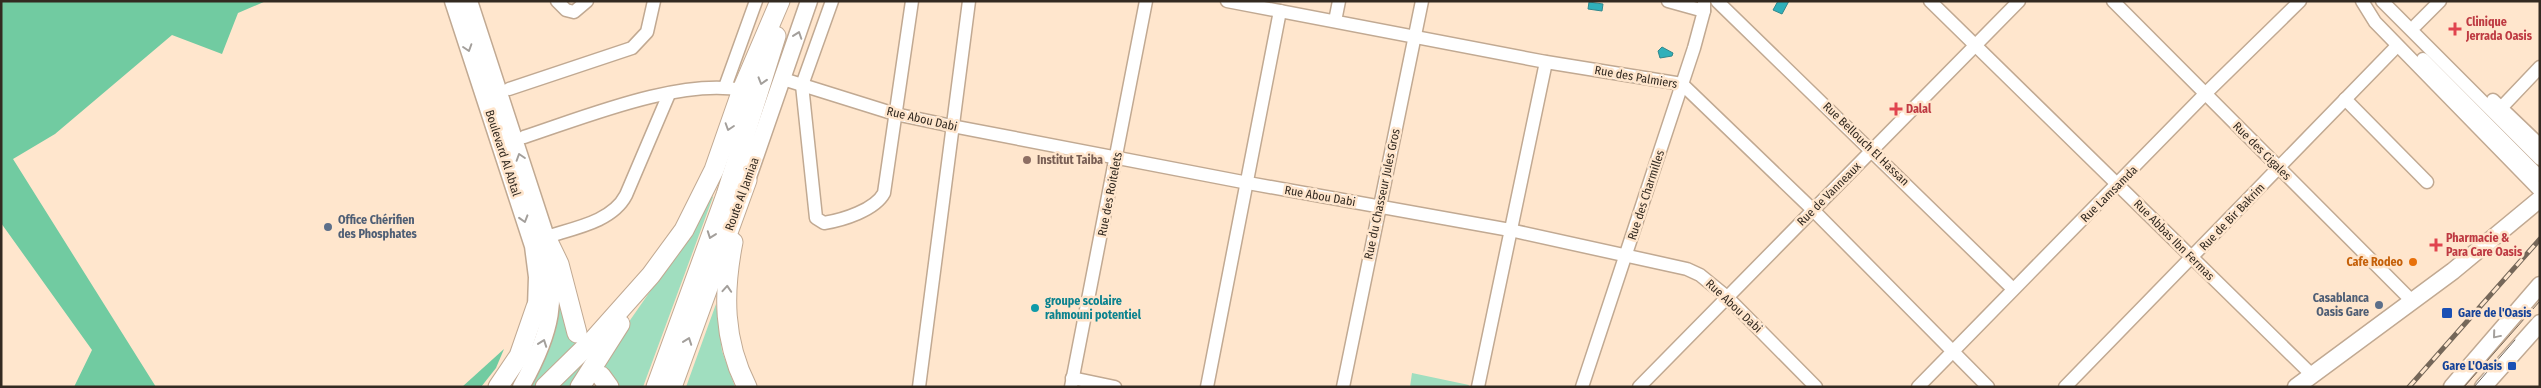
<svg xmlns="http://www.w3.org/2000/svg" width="2541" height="388" font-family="'Fira Sans Condensed',sans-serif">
  <rect width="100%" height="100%" fill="#ffe6cd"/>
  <g fill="#a0debf">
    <path d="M 710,195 L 713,197 L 643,387 L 618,387 L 601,362 L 674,257 Z"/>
    <path d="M 556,270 L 577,344 L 537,387 L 529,387 Z"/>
    <path d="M 716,304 L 722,351 L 735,387 L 686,387 Z"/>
    <path d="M 593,346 L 575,387 L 551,387 Z"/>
    <path d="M 1412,373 L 1469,385 L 1468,387 L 1410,387 Z"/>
  </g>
  <g fill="#71cba1">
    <path d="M 1,1 L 266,1 L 238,13 L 222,54 L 172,35 L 55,134 L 13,159 L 156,387 L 74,387 L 92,350 L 1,223 Z"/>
    <path d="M 504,349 L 496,368 L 481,387 L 462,387 Z"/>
  </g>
  <g fill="#30b0ba" stroke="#31888c">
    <path d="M 1778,1 L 1789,1 L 1782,14 L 1773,10 Z"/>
    <path d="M 1589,2 L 1603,4 L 1602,11 L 1588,9 Z"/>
    <path d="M 1662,47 L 1673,53 L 1672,56 L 1660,58 L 1658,51 Z"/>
  </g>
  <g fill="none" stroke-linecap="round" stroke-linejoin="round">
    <defs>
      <g id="minor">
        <path d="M 557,1 L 566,10 L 574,12 L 587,1"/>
        <path d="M 832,1 L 802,85 L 816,218 L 824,223 C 843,220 875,210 884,193 L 912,1"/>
        <path d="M 1227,1 L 1546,62 L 1682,84 L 1813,210 L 1988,387"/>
        <path d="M 1668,1 L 1704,11"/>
        <path d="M 1717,1 L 2013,289"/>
        <path d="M 1930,1 L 2311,374"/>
        <path d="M 2113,1 L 2412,301"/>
        <path d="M 2362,1 L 2375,22 L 2540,191"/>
        <path d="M 2382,1 L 2540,159"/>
        <path d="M 1335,21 L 1339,1"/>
        <path d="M 2416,25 L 2440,1"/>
        <path d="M 2423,59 L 2538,175"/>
        <path d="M 783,79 L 895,114 L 952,126 L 1248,183 L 1510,230 L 1687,269 L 1700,275 L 1727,297 L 1816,387"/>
        <path d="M 725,87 L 756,1"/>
        <path d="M 509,89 L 632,48 L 647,32 L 654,1"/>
        <path d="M 2345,99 L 2427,182"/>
        <path d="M 2493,100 L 2540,145"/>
        <path d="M 2501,108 L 2540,67"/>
        <path d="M 524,137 C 585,117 680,78 742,90"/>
        <path d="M 546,237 C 574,228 612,222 626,195 L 669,94"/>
        <path d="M 1072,378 L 1115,387"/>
        <path d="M 919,387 L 969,1"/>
        <path d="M 1071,387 L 1146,1"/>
        <path d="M 1207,387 L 1280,11"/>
        <path d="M 1343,387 L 1422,1"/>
        <path d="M 1478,387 L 1546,62"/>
        <path d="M 1582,387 L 1694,48 L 1704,11 L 1704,1"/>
        <path d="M 1639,387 L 2019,1"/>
        <path d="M 1918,387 L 2205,94 L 2300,1"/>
        <path d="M 2065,387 L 2397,46"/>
      </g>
      <g id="major">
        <path d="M 453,1 L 533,246 L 537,277 L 536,307"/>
        <path d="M 469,1 L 546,237 C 557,301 553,330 521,387"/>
        <path d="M 747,180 L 809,1"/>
        <path d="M 2296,387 L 2453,271 L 2540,199"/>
        <path d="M 2452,387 L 2540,285"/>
        <path d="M 2483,387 L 2540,323"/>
      </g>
      <g id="highway">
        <path d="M 546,237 L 559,264 L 577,333"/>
        <path d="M 733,242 C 723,293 723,340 747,387"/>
        <path d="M 601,376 L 609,387"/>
        <path d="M 498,387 L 519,356 L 536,307"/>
        <path d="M 545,387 L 594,339 L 651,275 L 684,230 L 714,170 L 742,90 L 780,1"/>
        <path d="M 580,387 L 620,324"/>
        <path d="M 656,387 L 726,195 L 776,36"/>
        <path d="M 672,387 L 747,180"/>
      </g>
    </defs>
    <use href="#minor" stroke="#c1a992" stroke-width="15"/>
    <use href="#major" stroke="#c1a992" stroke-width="19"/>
    <use href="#highway" stroke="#c1a992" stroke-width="21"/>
    <use href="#minor" stroke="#fff" stroke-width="12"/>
    <use href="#major" stroke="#fff" stroke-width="16"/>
    <use href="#highway" stroke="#fff" stroke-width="19"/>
    <g stroke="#756759" stroke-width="1">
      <path d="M 2464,387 L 2540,301"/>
      <path d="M 2474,387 L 2515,340"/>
    </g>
    <defs>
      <path id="rail" d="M 2409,387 L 2540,239"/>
    </defs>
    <use href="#rail" stroke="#756759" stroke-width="5"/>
    <use href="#rail" stroke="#ffe6cd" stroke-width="3" stroke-dasharray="9" stroke-linecap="butt"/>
  </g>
  <defs><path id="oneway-chevron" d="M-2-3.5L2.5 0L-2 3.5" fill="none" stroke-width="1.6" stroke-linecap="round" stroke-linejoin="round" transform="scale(1.25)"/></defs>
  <g stroke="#a39f9b">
    <use href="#oneway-chevron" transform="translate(798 35) rotate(-71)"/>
    <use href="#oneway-chevron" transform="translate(468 48) rotate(72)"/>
    <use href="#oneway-chevron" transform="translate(762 81) rotate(107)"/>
    <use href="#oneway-chevron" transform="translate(729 127) rotate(108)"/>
    <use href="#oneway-chevron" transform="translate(520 157) rotate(-108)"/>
    <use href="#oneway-chevron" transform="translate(524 219) rotate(73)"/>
    <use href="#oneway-chevron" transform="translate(711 235) rotate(110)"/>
    <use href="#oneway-chevron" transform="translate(727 289) rotate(-86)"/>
    <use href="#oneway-chevron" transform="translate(2496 335) rotate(130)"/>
    <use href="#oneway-chevron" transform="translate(688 341) rotate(-70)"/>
    <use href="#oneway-chevron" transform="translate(543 343) rotate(-70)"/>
  </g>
  <g fill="#e0444e" stroke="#ffe6cd" stroke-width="2">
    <path d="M2452.5 21.5h5v5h5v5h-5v5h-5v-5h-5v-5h5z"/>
    <path d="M1893.5 101.5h5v5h5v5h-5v5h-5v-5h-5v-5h5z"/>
    <path d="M2433.5 237.5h5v5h5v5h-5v5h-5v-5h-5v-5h5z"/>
  </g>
  <circle fill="#8d6e63" stroke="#ffe6cd" stroke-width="2" cx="1027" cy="160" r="5"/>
  <g fill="#5c6f8a" stroke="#ffe6cd" stroke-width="2">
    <circle cx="328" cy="227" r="5"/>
    <circle cx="2379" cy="305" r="5"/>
  </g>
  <circle fill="#e8710a" stroke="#ffe6cd" stroke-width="2" cx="2413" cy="262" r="5"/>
  <circle fill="#0f9aa8" stroke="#ffe6cd" stroke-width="2" cx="1035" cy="308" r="5"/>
  <g fill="#1a4fb4" stroke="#ffe6cd" stroke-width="2">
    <rect x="2441" y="307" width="12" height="12" rx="2.5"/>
    <rect x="2507" y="361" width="10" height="10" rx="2.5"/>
  </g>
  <g text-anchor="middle" stroke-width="5" stroke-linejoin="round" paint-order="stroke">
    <g font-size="12" font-weight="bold" fill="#be3a42" stroke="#ffe6cd" text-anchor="start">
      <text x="2466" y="26">Clinique<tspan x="2466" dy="14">Jerrada Oasis</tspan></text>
      <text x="1906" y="113">Dalal</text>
      <text x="2446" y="242">Pharmacie &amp;<tspan x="2446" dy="14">Para Care Oasis</tspan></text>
    </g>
    <g font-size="12" fill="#332a21" stroke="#ffe6cd">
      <text transform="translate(1636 77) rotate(10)" y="4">Rue des Palmiers</text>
      <text transform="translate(922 119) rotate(13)" y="4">Rue Abou Dabi</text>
      <text transform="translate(1866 144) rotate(44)" y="4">Rue Bellouch El Hassan</text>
      <text transform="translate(2262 151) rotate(45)" y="4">Rue des Cigales</text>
      <text transform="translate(503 153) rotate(72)" y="4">Boulevard Al Abtal</text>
      <text transform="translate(742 194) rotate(-70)" y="4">Route Al Jamiaa</text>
      <text transform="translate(1110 194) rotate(-79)" y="4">Rue des Roitelets</text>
      <text transform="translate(1382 194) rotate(-78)" y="4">Rue du Chasseur Jules Gros</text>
      <text transform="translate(1829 194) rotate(-45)" y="4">Rue de Vanneaux</text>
      <text transform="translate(2109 194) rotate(-45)" y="4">Rue Lamsamda</text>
      <text transform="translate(1646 195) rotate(-72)" y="4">Rue des Charmilles</text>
      <text transform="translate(1320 196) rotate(10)" y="4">Rue Abou Dabi</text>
      <text transform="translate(2232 217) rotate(-46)" y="4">Rue de Bir Bakrim</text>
      <text transform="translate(2174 240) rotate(45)" y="4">Rue Abbas Ibn Fermas</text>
      <text transform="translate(1734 306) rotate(43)" y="4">Rue Abou Dabi</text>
    </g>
    <g font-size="12" font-weight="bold" fill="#785e54" stroke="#ffe6cd" text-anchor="start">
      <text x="1037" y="164">Institut Taiba</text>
    </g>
    <g font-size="12" font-weight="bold" fill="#4e5e75" stroke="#ffe6cd" text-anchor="start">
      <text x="338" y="224">Office Chérifien<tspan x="338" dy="14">des Phosphates</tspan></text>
      <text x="2369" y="302" text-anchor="end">Casablanca<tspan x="2369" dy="14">Oasis Gare</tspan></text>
    </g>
    <g font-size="12" font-weight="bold" fill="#c56008" stroke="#ffe6cd" text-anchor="end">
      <text x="2403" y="266">Cafe Rodeo</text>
    </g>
    <g font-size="12" font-weight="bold" fill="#0d838f" stroke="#ffe6cd" text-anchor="start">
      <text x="1045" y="305">groupe scolaire<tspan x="1045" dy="14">rahmouni potentiel</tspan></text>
    </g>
    <g font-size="12" font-weight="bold" fill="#164399" stroke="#ffe6cd" text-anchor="start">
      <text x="2458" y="317">Gare de l'Oasis</text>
      <text x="2502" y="370" text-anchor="end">Gare L'Oasis</text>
    </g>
  </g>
  <rect width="2541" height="388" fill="none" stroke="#332a21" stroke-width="5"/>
</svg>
